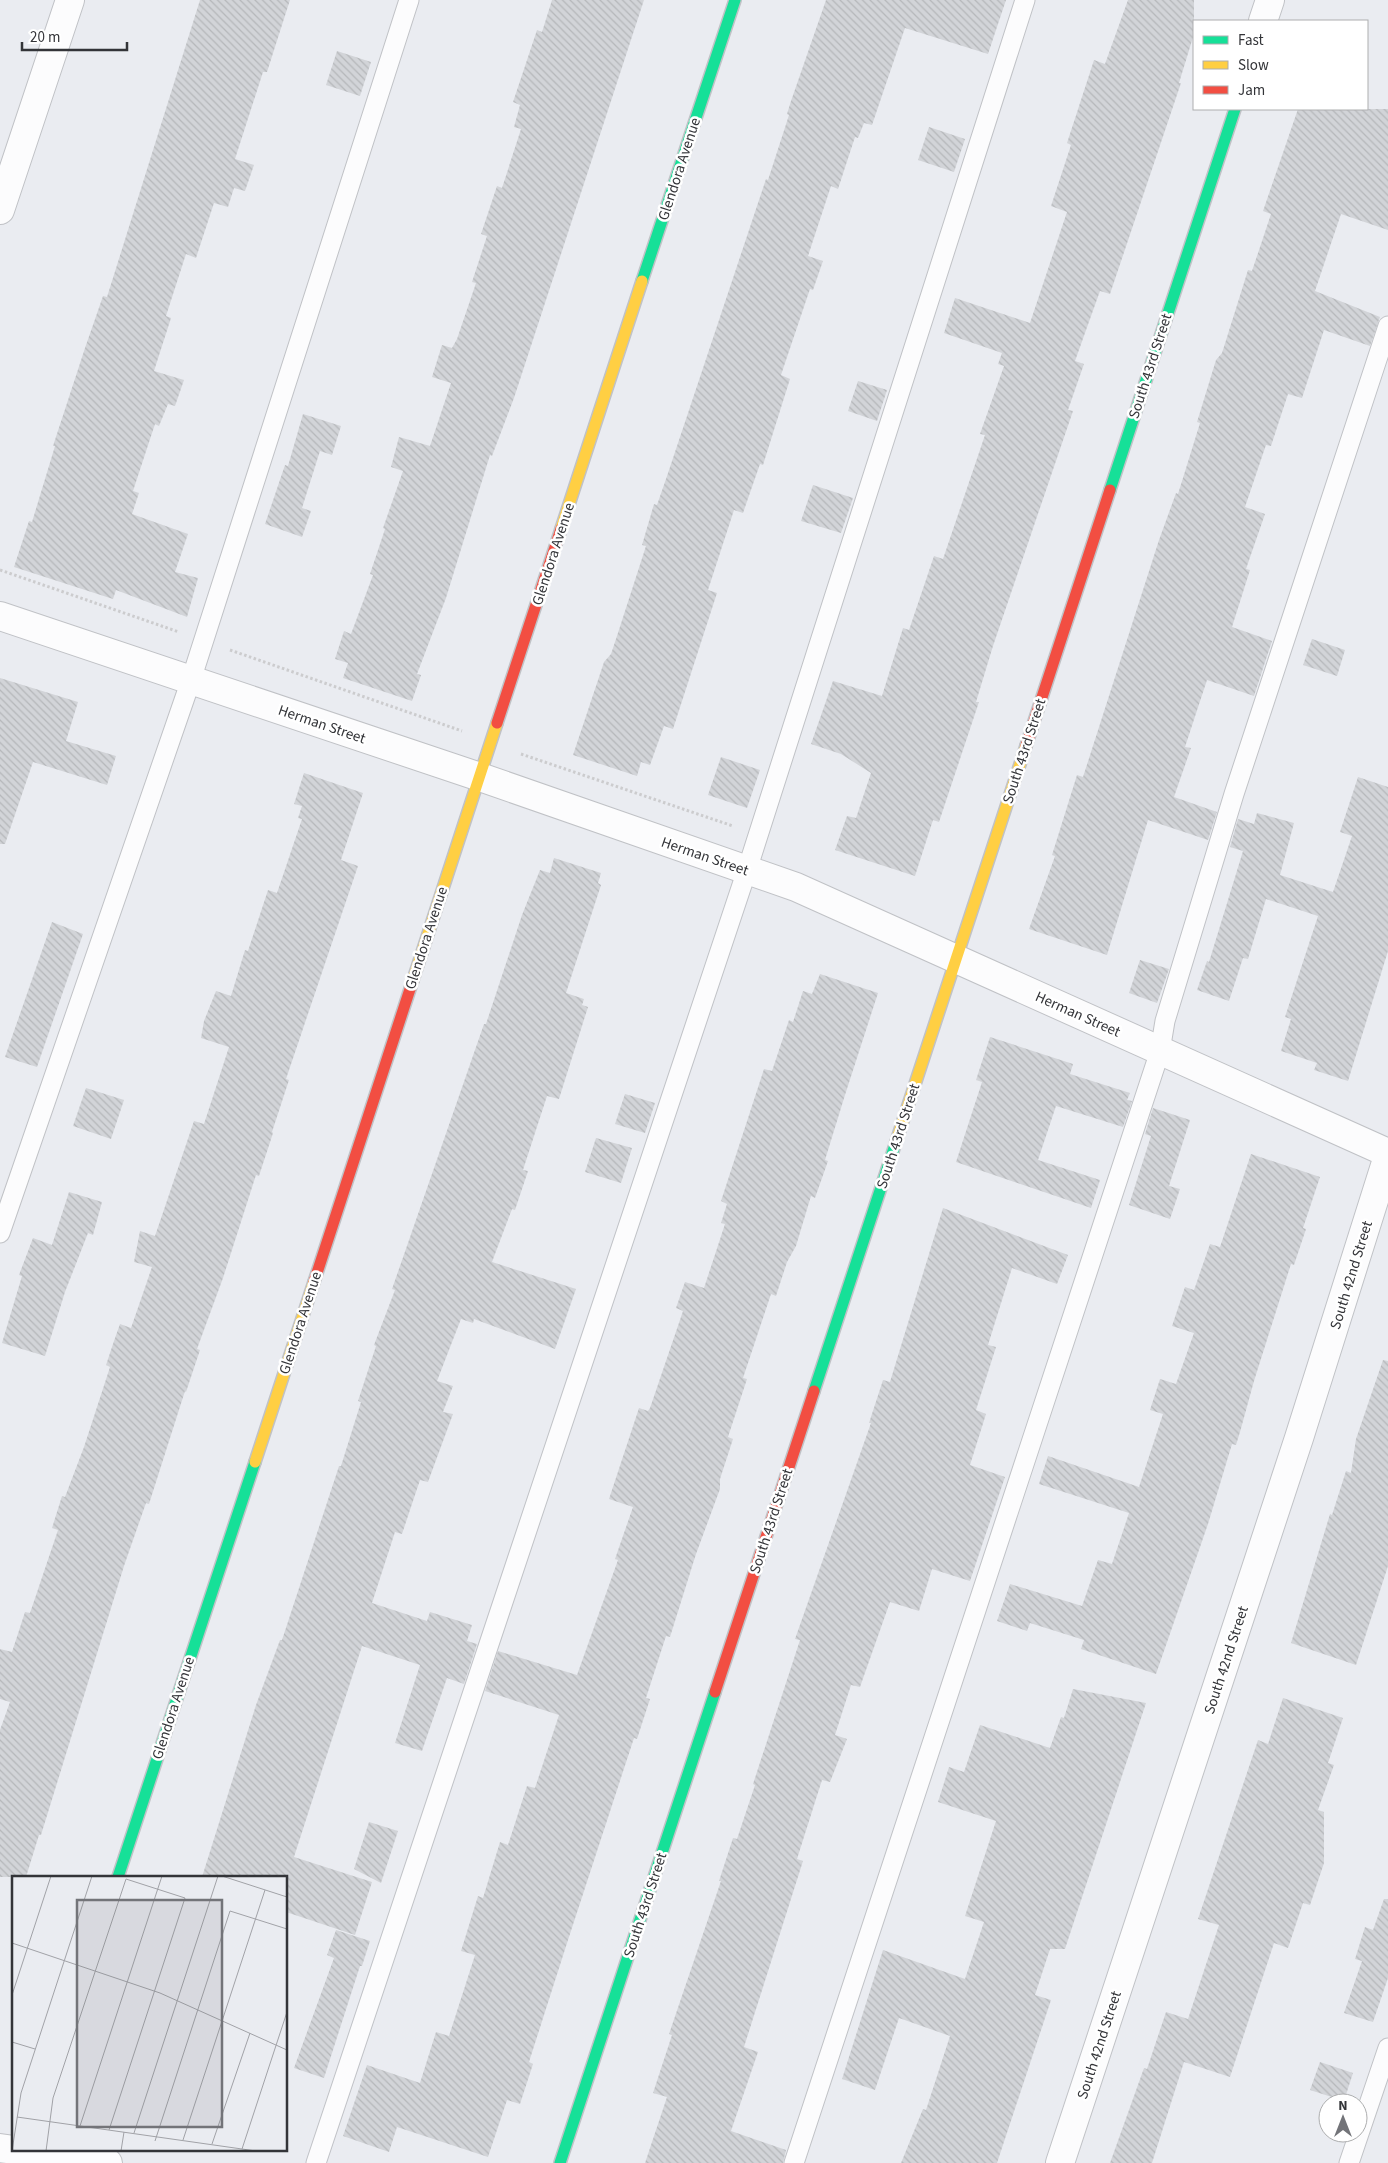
<svg xmlns="http://www.w3.org/2000/svg" width="1388" height="2163" font-family="'Source Sans 3',sans-serif">
  <defs>
    <pattern id="building-back-hatch" width="6" height="6" patternUnits="userSpaceOnUse" patternTransform="scale(1.25)"><rect width="6" height="6" fill="#d2d4d8"/><path d="M-1 5l2 2M0 0l6 6M5-1l2 2" fill="none" stroke="#b5b7ba"/></pattern>
  </defs>
  <rect width="100%" height="100%" fill="#eaecf1"/>
  <g fill="url(#building-back-hatch)">
    <path d="M 200,0 L 290,0 L 267,72 L 263,72 L 235,159 L 254,165 L 245,191 L 234,188 L 228,207 L 214,203 L 196,258 L 186,254 L 166,316 L 171,318 L 154,371 L 184,380 L 175,406 L 168,404 L 159,426 L 155,424 L 133,491 L 139,493 L 132,514 L 188,534 L 175,572 L 198,578 L 187,617 L 116,590 L 113,599 L 14,567 L 29,521 L 32,522 L 55,446 L 53,446 L 85,348 L 103,296 L 107,297 Z"/>
    <path d="M 552,0 L 644,0 L 514,398 L 492,456 L 490,455 L 446,598 L 417,674 L 421,675 L 412,701 L 343,678 L 348,663 L 335,659 L 344,631 L 351,634 L 373,575 L 370,574 L 385,529 L 383,528 L 403,471 L 391,467 L 399,437 L 430,446 L 451,383 L 432,377 L 442,345 L 452,348 L 457,339 L 476,283 L 472,282 L 487,236 L 481,234 L 497,186 L 502,188 L 521,129 L 514,127 L 520,105 L 513,102 L 537,30 L 542,32 Z"/>
    <path d="M 826,0 L 1006,0 L 988,54 L 905,28 L 872,125 L 864,123 L 858,138 L 855,137 L 838,189 L 831,186 L 808,256 L 823,261 L 813,290 L 810,289 L 781,375 L 790,379 L 763,465 L 760,464 L 743,513 L 734,510 L 708,590 L 717,593 L 673,729 L 664,726 L 650,765 L 641,762 L 637,776 L 573,755 L 604,662 L 611,654 L 616,639 L 646,546 L 642,545 L 654,504 L 657,505 L 666,479 L 766,179 L 768,180 L 789,115 L 787,114 L 791,101 Z"/>
    <path d="M 1128,0 L 1194,0 L 1194,34 L 1179,83 L 1181,83 L 1110,294 L 1100,291 L 1075,361 L 1084,364 L 1068,410 L 1073,411 L 993,646 L 976,702 L 979,702 L 939,822 L 933,820 L 915,876 L 835,850 L 847,816 L 856,818 L 871,773 L 841,754 L 811,744 L 833,681 L 882,696 L 903,628 L 909,630 L 934,556 L 943,559 L 985,435 L 980,434 L 1004,366 L 998,364 L 1002,353 L 944,333 L 955,298 L 1030,323 L 1067,212 L 1051,206 L 1071,145 L 1067,143 L 1094,60 L 1105,64 Z"/>
    <path d="M 337,51 L 371,62 L 360,96 L 326,85 Z"/>
    <path d="M 1298,109 L 1388,109 L 1388,230 L 1341,214 L 1315,291 L 1380,317 L 1370,346 L 1324,330 L 1302,398 L 1288,394 L 1271,446 L 1266,445 L 1245,507 L 1265,514 L 1246,569 L 1250,570 L 1232,627 L 1272,641 L 1254,696 L 1207,680 L 1185,747 L 1191,748 L 1174,797 L 1217,812 L 1208,840 L 1148,820 L 1107,955 L 1029,929 L 1055,856 L 1052,855 L 1077,775 L 1083,777 L 1159,540 L 1176,493 L 1178,494 L 1200,423 L 1197,422 L 1216,360 L 1222,353 L 1248,270 L 1252,271 L 1271,214 L 1263,211 Z"/>
    <path d="M 929,127 L 965,139 L 954,172 L 918,160 Z"/>
    <path d="M 858,381 L 887,390 L 877,421 L 848,411 Z"/>
    <path d="M 303,414 L 341,426 L 332,455 L 320,451 L 302,508 L 311,511 L 302,537 L 265,524 L 285,465 L 288,466 Z"/>
    <path d="M 813,485 L 853,498 L 841,533 L 801,521 Z"/>
    <path d="M 1312,639 L 1345,650 L 1337,676 L 1303,665 Z"/>
    <path d="M 0,678 L 78,702 L 66,741 L 116,756 L 107,785 L 33,762 L 5,844 L 0,844 Z"/>
    <path d="M 721,757 L 760,770 L 747,808 L 708,795 Z"/>
    <path d="M 304,773 L 363,793 L 341,860 L 358,866 L 286,1079 L 289,1080 L 272,1132 L 273,1133 L 259,1176 L 256,1175 L 223,1278 L 197,1349 L 200,1350 L 186,1392 L 185,1391 L 149,1504 L 146,1503 L 124,1566 L 41,1835 L 39,1835 L 26,1877 L 0,1877 L 0,1730 L 10,1702 L 0,1699 L 0,1649 L 12,1652 L 25,1612 L 30,1613 L 58,1530 L 52,1528 L 62,1496 L 65,1497 L 84,1447 L 110,1367 L 106,1365 L 114,1341 L 120,1324 L 131,1328 L 152,1267 L 134,1262 L 140,1231 L 155,1236 L 194,1121 L 204,1124 L 229,1047 L 201,1038 L 204,1021 L 216,991 L 231,996 L 245,950 L 248,951 L 268,890 L 277,893 L 302,819 L 298,818 L 302,806 L 294,804 Z"/>
    <path d="M 1358,777 L 1388,787 L 1388,951 L 1348,1081 L 1314,1070 L 1317,1063 L 1281,1051 L 1291,1019 L 1285,1017 L 1318,916 L 1266,899 L 1248,959 L 1243,958 L 1229,1001 L 1197,990 L 1207,961 L 1209,962 L 1243,851 L 1230,847 L 1238,819 L 1254,824 L 1257,813 L 1294,823 L 1280,875 L 1333,892 L 1352,836 L 1340,832 Z"/>
    <path d="M 554,858 L 601,873 L 598,883 L 601,885 L 566,993 L 584,999 L 582,1005 L 588,1007 L 559,1099 L 547,1096 L 523,1170 L 528,1171 L 515,1210 L 512,1209 L 492,1262 L 576,1289 L 555,1349 L 474,1319 L 473,1323 L 461,1319 L 437,1381 L 453,1386 L 443,1412 L 453,1414 L 428,1482 L 420,1480 L 402,1534 L 395,1532 L 372,1603 L 427,1621 L 430,1612 L 472,1625 L 467,1641 L 477,1644 L 464,1684 L 447,1678 L 422,1751 L 395,1743 L 420,1665 L 362,1646 L 294,1857 L 372,1882 L 355,1935 L 286,1912 L 286,1877 L 202,1877 L 256,1705 L 280,1640 L 282,1640 L 339,1466 L 341,1466 L 361,1402 L 358,1401 L 376,1346 L 374,1345 L 395,1290 L 392,1289 L 484,1024 L 486,1024 L 522,915 L 540,870 L 550,873 Z"/>
    <path d="M 52,922 L 83,934 L 37,1067 L 5,1057 Z"/>
    <path d="M 1140,960 L 1169,969 L 1157,1003 L 1129,993 Z"/>
    <path d="M 820,974 L 878,993 L 845,1095 L 825,1160 L 828,1161 L 815,1198 L 811,1196 L 796,1246 L 787,1262 L 776,1296 L 771,1294 L 743,1378 L 747,1379 L 728,1437 L 733,1439 L 720,1479 L 720,1489 L 696,1554 L 670,1637 L 666,1636 L 646,1698 L 650,1699 L 637,1739 L 634,1738 L 568,1940 L 529,2062 L 533,2064 L 520,2104 L 507,2100 L 488,2157 L 397,2127 L 389,2152 L 343,2136 L 367,2065 L 420,2083 L 436,2032 L 449,2036 L 475,1955 L 461,1951 L 478,1896 L 483,1898 L 500,1842 L 508,1845 L 527,1786 L 535,1788 L 559,1715 L 485,1691 L 498,1651 L 577,1675 L 618,1560 L 615,1559 L 633,1507 L 609,1499 L 639,1408 L 648,1411 L 650,1408 L 683,1311 L 676,1308 L 685,1282 L 704,1288 L 725,1224 L 721,1223 L 727,1204 L 721,1201 L 764,1069 L 772,1071 L 789,1020 L 793,1022 L 803,991 L 812,994 Z"/>
    <path d="M 990,1037 L 1073,1064 L 1070,1074 L 1130,1093 L 1127,1100 L 1132,1101 L 1123,1127 L 1056,1106 L 1038,1160 L 1100,1180 L 1091,1208 L 956,1162 L 982,1082 L 976,1080 Z"/>
    <path d="M 86,1088 L 124,1100 L 111,1139 L 73,1126 Z"/>
    <path d="M 625,1094 L 655,1103 L 645,1133 L 615,1124 Z"/>
    <path d="M 1153,1108 L 1190,1120 L 1169,1186 L 1180,1189 L 1170,1219 L 1129,1205 L 1151,1136 L 1145,1134 Z"/>
    <path d="M 596,1138 L 632,1148 L 621,1183 L 585,1172 Z"/>
    <path d="M 1251,1154 L 1320,1177 L 1303,1228 L 1306,1229 L 1294,1265 L 1291,1264 L 1254,1381 L 1240,1432 L 1236,1445 L 1232,1444 L 1208,1524 L 1156,1674 L 1081,1649 L 1084,1640 L 1030,1623 L 1027,1631 L 997,1621 L 1010,1584 L 1082,1606 L 1098,1560 L 1112,1564 L 1129,1513 L 1039,1484 L 1048,1456 L 1139,1487 L 1163,1414 L 1150,1410 L 1160,1379 L 1176,1384 L 1194,1333 L 1172,1326 L 1185,1287 L 1194,1290 L 1210,1244 L 1220,1247 Z"/>
    <path d="M 69,1192 L 102,1202 L 93,1235 L 88,1233 L 65,1292 L 45,1356 L 2,1343 L 22,1276 L 19,1275 L 33,1238 L 52,1245 Z"/>
    <path d="M 943,1208 L 1068,1255 L 1057,1284 L 1012,1268 L 988,1345 L 996,1347 L 976,1410 L 986,1414 L 970,1465 L 1005,1477 L 970,1581 L 932,1569 L 919,1611 L 890,1602 L 860,1687 L 851,1685 L 835,1735 L 847,1739 L 830,1782 L 822,1780 L 797,1859 L 803,1861 L 744,2047 L 758,2052 L 731,2131 L 786,2150 L 783,2163 L 645,2163 L 667,2097 L 653,2093 L 672,2035 L 669,2034 L 721,1881 L 719,1881 L 733,1838 L 737,1839 L 755,1785 L 753,1784 L 800,1640 L 795,1639 L 871,1423 L 869,1423 L 883,1380 L 890,1382 Z"/>
    <path d="M 1383,1360 L 1388,1361 L 1388,1566 L 1356,1665 L 1291,1643 L 1330,1514 L 1332,1515 L 1346,1471 L 1351,1473 L 1356,1439 Z"/>
    <path d="M 1073,1689 L 1146,1703 L 1065,1949 L 1050,1949 L 1035,1995 L 1051,2000 L 997,2163 L 901,2163 L 923,2109 L 926,2110 L 950,2036 L 899,2018 L 875,2090 L 842,2079 L 883,1950 L 965,1979 L 984,1922 L 965,1916 L 996,1821 L 938,1802 L 949,1767 L 964,1772 L 980,1725 L 1050,1748 L 1061,1717 L 1064,1718 Z"/>
    <path d="M 1283,1698 L 1343,1718 L 1328,1763 L 1334,1765 L 1318,1810 L 1324,1812 L 1324,1863 L 1310,1905 L 1303,1903 L 1288,1948 L 1274,1943 L 1230,2077 L 1184,2062 L 1152,2163 L 1110,2163 L 1144,2068 L 1147,2069 L 1166,2012 L 1188,2019 L 1219,1925 L 1198,1919 L 1258,1740 L 1268,1744 Z"/>
    <path d="M 369,1822 L 398,1831 L 381,1883 L 354,1869 Z"/>
    <path d="M 1384,1899 L 1388,1899 L 1388,1978 L 1373,2022 L 1344,2013 L 1362,1961 L 1355,1959 L 1365,1927 L 1373,1930 Z"/>
    <path d="M 336,1930 L 370,1941 L 362,1966 L 360,1966 L 324,2078 L 294,2068 L 334,1958 L 327,1955 Z"/>
    <path d="M 1320,2062 L 1353,2073 L 1344,2101 L 1310,2090 Z"/>
  </g>
  <g fill="none" stroke-linecap="round" stroke-linejoin="round">
    <defs>
      <g id="lane">
        <path d="M 0,1233 L 191,680 L 409,0"/>
        <path d="M 316,2163 L 747,870 L 1025,0"/>
        <path d="M 794,2163 L 1160,1051 L 1165,1021 L 1234,794 L 1388,326"/>
        <path d="M 1349,2163 L 1388,2048"/>
      </g>
      <g id="street">
        <path d="M 1263,21 L 1270,0"/>
        <path d="M 0,210 L 70,0"/>
        <path d="M 0,616 L 480,777 L 796,887 L 1388,1153"/>
        <path d="M 0,2148 L 108,2163"/>
        <path d="M 1060,2163 L 1299,1438 L 1388,1156"/>
      </g>
      <g id="fast">
        <path d="M 642,281 L 735,0"/>
        <path d="M 1110,490 L 1235,109"/>
        <path d="M 814,1391 L 897,1139"/>
        <path d="M 118,1877 L 255,1462"/>
        <path d="M 560,2163 L 715,1692"/>
      </g>
      <g id="slow">
        <path d="M 561,529 L 642,281"/>
        <path d="M 413,980 L 497,723"/>
        <path d="M 897,1139 L 1026,746"/>
        <path d="M 255,1462 L 314,1282"/>
      </g>
      <g id="jam">
        <path d="M 497,723 L 561,529"/>
        <path d="M 1026,746 L 1110,490"/>
        <path d="M 314,1282 L 413,980"/>
        <path d="M 715,1692 L 814,1391"/>
      </g>
    </defs>
    <use href="#lane" stroke="#c0c2c6" stroke-width="21"/>
    <use href="#street" stroke="#c0c2c6" stroke-width="30"/>
    <use href="#fast" stroke="#c0c2c6" stroke-width="14"/>
    <use href="#slow" stroke="#c0c2c6" stroke-width="14"/>
    <use href="#jam" stroke="#c0c2c6" stroke-width="14"/>
    <g stroke="#ccccce" stroke-width="3" stroke-dasharray="2.5 2.5" stroke-linecap="butt">
      <path d="M 0,570 L 179,632"/>
      <path d="M 230,650 L 462,731"/>
      <path d="M 521,754 L 733,826"/>
    </g>
    <use href="#lane" stroke="#fcfcfd" stroke-width="19"/>
    <use href="#street" stroke="#fcfcfd" stroke-width="28"/>
    <use href="#fast" stroke="#16e098" stroke-width="11"/>
    <use href="#slow" stroke="#ffcf43" stroke-width="11"/>
    <use href="#jam" stroke="#f24e42" stroke-width="11"/>
  </g>
  <g text-anchor="middle" stroke-width="5" stroke-linejoin="round" paint-order="stroke">
    <g font-size="15" fill="#333438" stroke="#fff">
      <text transform="translate(679 169) rotate(-72)" y="5">Glendora Avenue</text>
      <text transform="translate(1150 366) rotate(-72)" y="5">South 43rd Street</text>
      <text transform="translate(553 554) rotate(-72)" y="5">Glendora Avenue</text>
      <text transform="translate(322 724) rotate(19)" y="5">Herman Street</text>
      <text transform="translate(1024 751) rotate(-72)" y="5">South 43rd Street</text>
      <text transform="translate(705 856) rotate(19)" y="5">Herman Street</text>
      <text transform="translate(426 938) rotate(-72)" y="5">Glendora Avenue</text>
      <text transform="translate(1078 1014) rotate(24)" y="5">Herman Street</text>
      <text transform="translate(898 1136) rotate(-72)" y="5">South 43rd Street</text>
      <text transform="translate(1351 1275) rotate(-73)" y="5">South 42nd Street</text>
      <text transform="translate(300 1323) rotate(-72)" y="5">Glendora Avenue</text>
      <text transform="translate(771 1521) rotate(-72)" y="5">South 43rd Street</text>
      <text transform="translate(1226 1660) rotate(-72)" y="5">South 42nd Street</text>
      <text transform="translate(173 1708) rotate(-72)" y="5">Glendora Avenue</text>
      <text transform="translate(645 1905) rotate(-72)" y="5">South 43rd Street</text>
      <text transform="translate(1099 2045) rotate(-72)" y="5">South 42nd Street</text>
    </g>
  </g>
  <g transform="translate(12 1876)">
    <rect width="275" height="275" fill="#eaecf1"/>
    <path fill="none" stroke="#a1a2a7" stroke-width="1" d="M 210,0 L 275,21M 0,67 L 148,117 L 275,174M 0,119 L 39,0M 0,166 L 23,173M 5,241 L 244,275M 68,250 L 150,0M 122,257 L 206,0M 171,264 L 253,14M 143,265 L 218,35 L 275,53M 200,268 L 238,157M 230,273 L 275,136M 0,275 L 9,217 L 80,0M 34,275 L 41,222 L 114,3 L 173,22 L 97,254M 109,275 L 112,256"/>
    <path fill="#737479" fill-opacity="0.15" stroke="#737479" stroke-width="2.5" d="M 65,24 L 210,24 L 210,251 L 65,251 Z"/>
    <rect width="275" height="275" fill="none" stroke="#333438" stroke-width="2.5"/>
  </g>
  <rect x="1193" y="20" width="175" height="90" fill="#ffffff" stroke="#adaeaf"/>
  <rect x="1203" y="36" width="25" height="8" fill="#16e098" stroke="#adaeaf"/>
  <text x="1238" y="45" font-size="15" fill="#333438">Fast</text>
  <rect x="1203" y="61" width="25" height="8" fill="#ffcf43" stroke="#adaeaf"/>
  <text x="1238" y="70" font-size="15" fill="#333438">Slow</text>
  <rect x="1203" y="86" width="25" height="8" fill="#f24e42" stroke="#adaeaf"/>
  <text x="1238" y="95" font-size="15" fill="#333438">Jam</text>
  <g transform="translate(1343 2118)"><circle r="24" fill="#ffffff" stroke="#adaeaf"/>
  <path d="M0-4L9 19L0 12L-9 19Z" fill="#737479"/>
  <text y="-8" font-size="14" font-weight="bold" text-anchor="middle" fill="#333438">N</text>
  </g>
  <path d="M22 42v8h105v-8" fill="none" stroke="#333438" stroke-width="2.5"/>
  <text x="30" y="42" font-size="15" fill="#333438" stroke="#ffffff" stroke-width="4" paint-order="stroke">20 m</text>
</svg>
